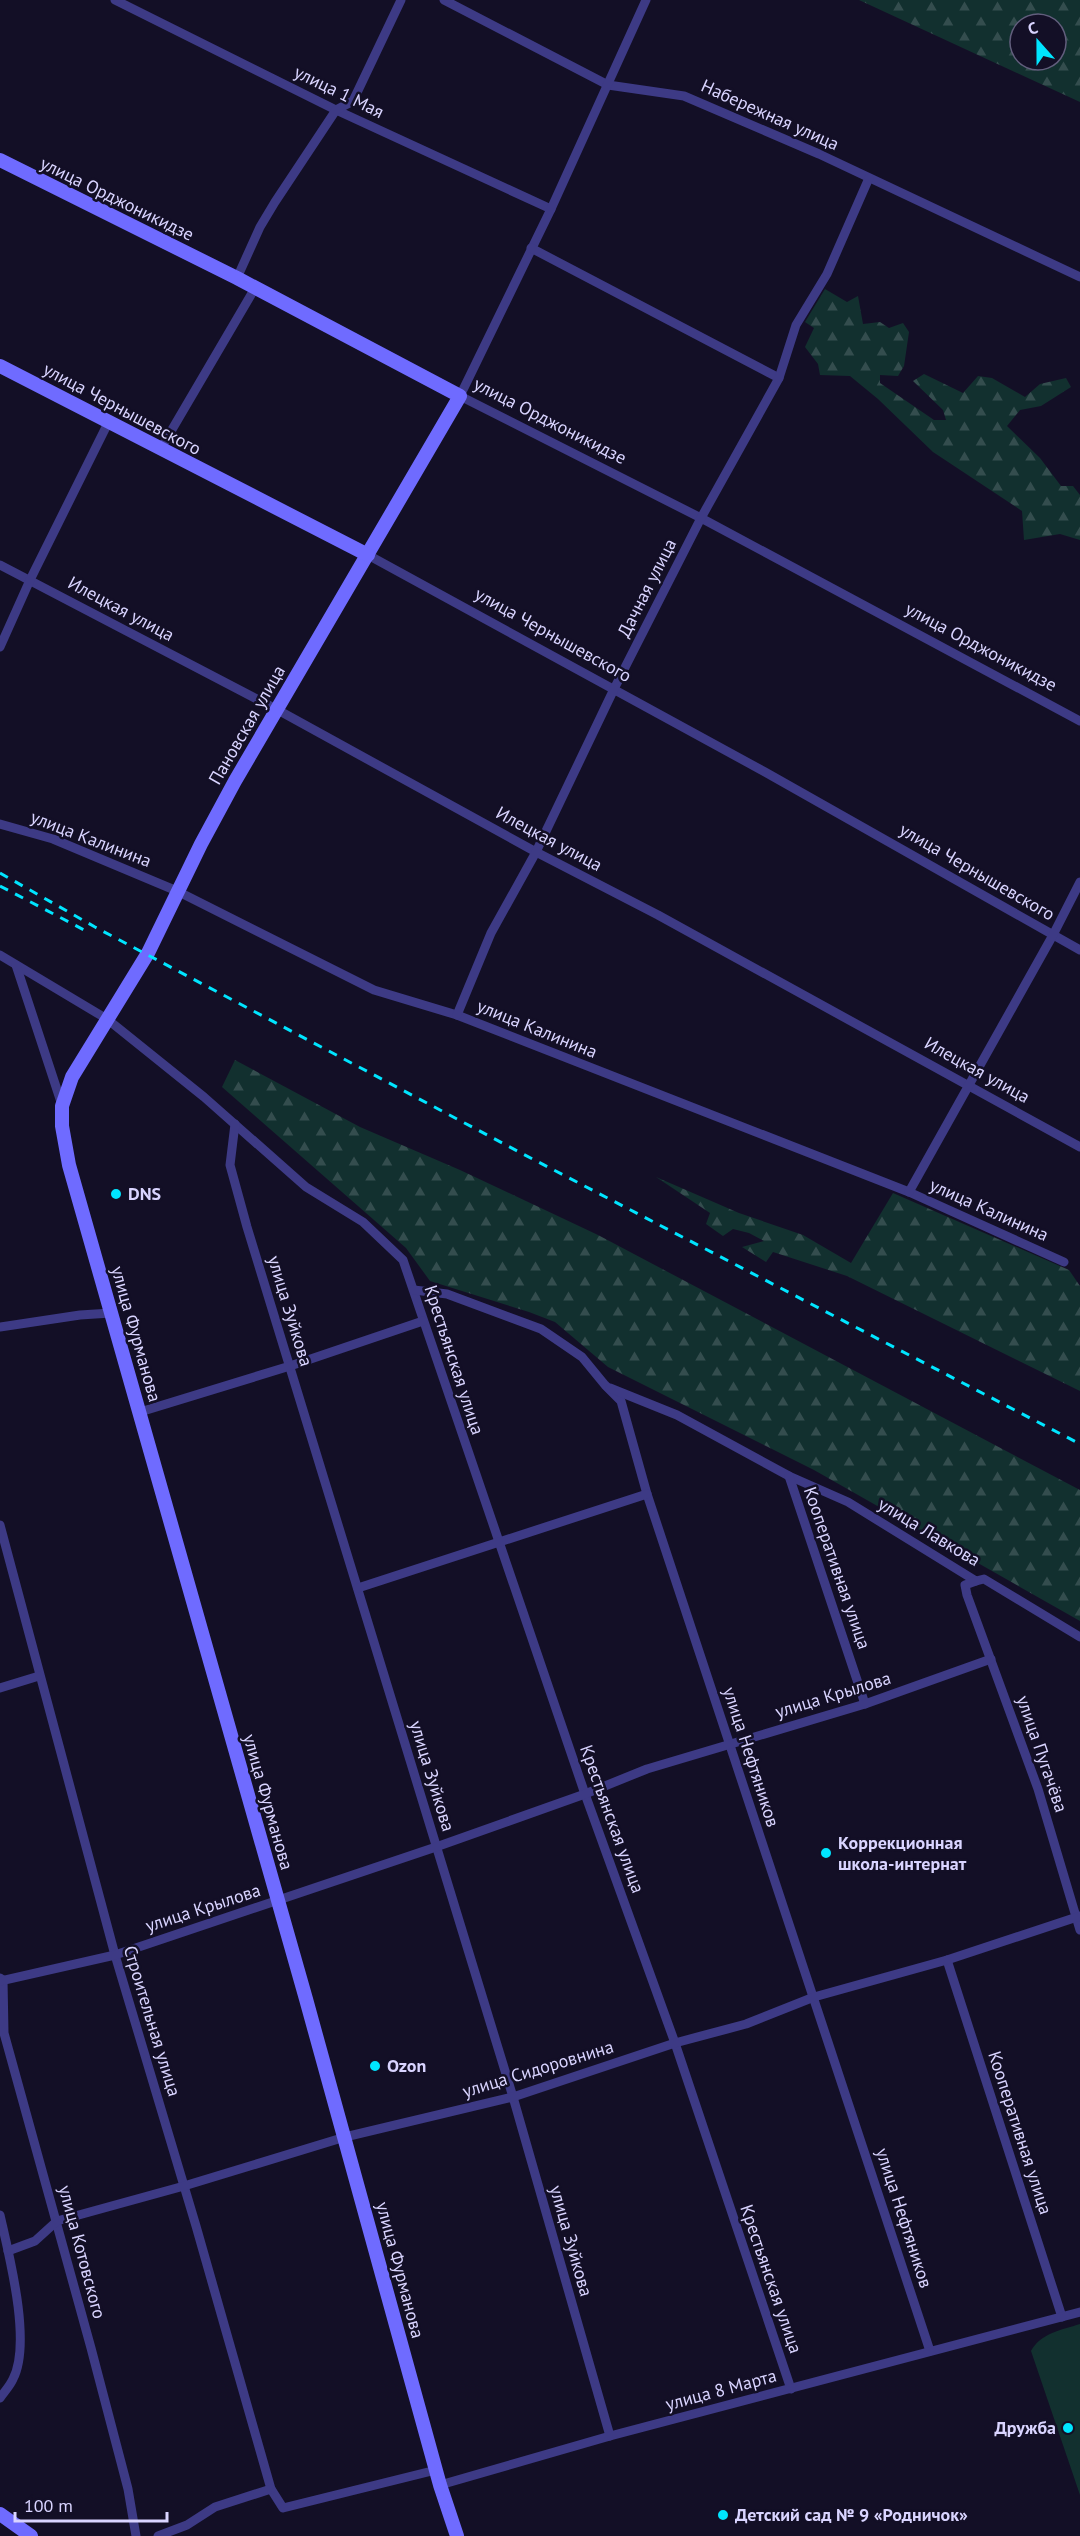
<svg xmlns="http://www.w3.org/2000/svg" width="1080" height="2536" font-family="'PT Sans',sans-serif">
  <defs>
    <pattern id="forest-firs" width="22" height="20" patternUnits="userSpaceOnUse" patternTransform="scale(1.5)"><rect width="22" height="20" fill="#12302f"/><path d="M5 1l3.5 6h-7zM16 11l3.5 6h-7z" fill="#344d4e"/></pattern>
  </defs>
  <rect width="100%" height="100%" fill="#130f26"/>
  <g fill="url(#forest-firs)" fill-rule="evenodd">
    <path d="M 859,0 L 1080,0 L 1080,102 ZM 1020,24 L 1056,24 L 1056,60 L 1020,60 Z"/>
    <path d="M 825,289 L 847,302 L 858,296 L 863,324 L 880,322 L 889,328 L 903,323 L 909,332 L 904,366 L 898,376 L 880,375 L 880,383 L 934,420 L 946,420 L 943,410 L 913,381 L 924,374 L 963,393 L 978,376 L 992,378 L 1025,397 L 1040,384 L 1066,378 L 1071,387 L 1041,406 L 1020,410 L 1007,426 L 1040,458 L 1061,486 L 1073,486 L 1080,495 L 1080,540 L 1060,534 L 1024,540 L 1022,511 L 933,452 L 878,399 L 850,376 L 820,375 L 818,364 L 805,347 L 814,328 L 805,322 Z"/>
    <path d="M 235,1060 L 360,1127 L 460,1170 L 598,1235 L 1080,1490 L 1080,1621 L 814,1470 L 608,1367 L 555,1322 L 529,1312 L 430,1281 L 406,1248 L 222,1087 Z"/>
    <path d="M 656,1177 L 739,1213 L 803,1235 L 851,1263 L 893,1193 L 1069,1270 L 1080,1286 L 1080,1391 L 847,1276 L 773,1252 L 766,1262 L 742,1247 L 764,1241 L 749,1233 L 733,1229 L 723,1236 L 706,1224 L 710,1213 Z"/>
  </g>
  <path fill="#12302f" d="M 1080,2324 L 1080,2495 L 1031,2351 C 1041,2333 1061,2330 1080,2324 Z"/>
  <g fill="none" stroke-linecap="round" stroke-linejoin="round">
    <g stroke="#3d3a85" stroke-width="9">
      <path d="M 115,0 L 336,110 L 551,209"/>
      <path d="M 444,0 L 608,85 L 684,96 L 819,154 L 1080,277"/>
      <path d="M 646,0 L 551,209 L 460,396 L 701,518 L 1080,721"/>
      <path d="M 531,248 L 779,378"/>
      <path d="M 237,278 L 260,227 L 275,202 L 336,110 L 353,101 L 401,0"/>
      <path d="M 160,450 L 255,288"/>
      <path d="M 368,555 L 765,772 L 1080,950"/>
      <path d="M 0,565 L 276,709 L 536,852 L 658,915 L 1080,1147"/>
      <path d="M 0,647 L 30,580 L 108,423"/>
      <path d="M 0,824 L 53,839 L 177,891 L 374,990 L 457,1015 L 909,1192 L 1064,1262"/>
      <path d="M 0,955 L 107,1019 L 204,1097 L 306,1187 L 363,1222 L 403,1260 L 585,1794 L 675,2043 L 791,2389"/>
      <path d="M 16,965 L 62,1105"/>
      <path d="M 457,1015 L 491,933 L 536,852 L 614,689 L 701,518 L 779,378 L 796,325 L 827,274 L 869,178"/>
      <path d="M 235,1124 L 230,1165 L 247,1227 L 513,2097 L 610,2436"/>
      <path d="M 909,1192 L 1053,935 L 1080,882"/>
      <path d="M 414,1290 L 447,1294 L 541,1329 L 582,1357 L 605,1385 L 621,1401 L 647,1494 L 930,2351"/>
      <path d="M 0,1327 L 80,1315 L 111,1313"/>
      <path d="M 610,1388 L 677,1415 L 789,1476 L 848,1502 L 976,1581 L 984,1579 L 1080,1637"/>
      <path d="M 140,1412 L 290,1366 L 423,1321"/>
      <path d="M 789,1476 L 865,1704"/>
      <path d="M 0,1525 L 115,1955 L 196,2226 L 271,2489 L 283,2508 L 436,2470"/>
      <path d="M 976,1581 L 965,1585 L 967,1595 L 1038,1789 L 1080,1930"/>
      <path d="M 358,1588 L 647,1494"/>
      <path d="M 0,1688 L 39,1676"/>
      <path d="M 947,1960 L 1062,2317"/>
      <path d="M 0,1978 L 3,1980 L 4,2033 L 91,2348 L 128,2489 L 136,2536"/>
      <path d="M 0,1981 L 115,1955 L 436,1847 L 585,1794 L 647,1769 L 865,1704 L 991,1659"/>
      <path d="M 0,2215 C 9,2255 32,2343 13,2379 C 10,2386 4,2392 0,2398"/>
      <path d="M 8,2251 L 35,2241 L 57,2221 L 184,2186 L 345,2137 L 513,2097 L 675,2043 L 746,2024 L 814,1997 L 947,1960 L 1080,1916"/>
      <path d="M 440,2485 L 610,2436 L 1080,2312"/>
      <path d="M 158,2536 L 187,2525 L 215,2507 L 271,2489"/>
    </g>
    <g stroke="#6f6bff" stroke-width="14">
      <path d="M 0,160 L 237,278 L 460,396 L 235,781 L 201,844 L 148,953 L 72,1077 L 62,1106 L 62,1126 L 69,1165 L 306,1999 L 440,2485 L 457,2536"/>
      <path d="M 0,366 L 368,555"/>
      <path d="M 0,2514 L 31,2536"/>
    </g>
    <g stroke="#00e5ff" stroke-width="3" stroke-dasharray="9 8" stroke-linecap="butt">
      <path d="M 0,873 L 95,927 L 523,1154 L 1080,1444"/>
      <path d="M 0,886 L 88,932"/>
    </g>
  </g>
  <g fill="#00e5ff" stroke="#130f26" stroke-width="2">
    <circle cx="116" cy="1194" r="6"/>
    <circle cx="826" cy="1853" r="6"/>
    <circle cx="375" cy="2066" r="6"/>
    <circle cx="1068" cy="2428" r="6"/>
    <circle cx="723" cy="2515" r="6"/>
  </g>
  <g text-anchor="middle" stroke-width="5" stroke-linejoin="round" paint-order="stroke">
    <g font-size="18" fill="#d9d4ff" stroke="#130f26">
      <text transform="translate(339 92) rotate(26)" y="6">улица 1 Мая</text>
      <text transform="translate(770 115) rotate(24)" y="6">Набережная улица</text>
      <text transform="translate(117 199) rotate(26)" y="6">улица Орджоникидзе</text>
      <text transform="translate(122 409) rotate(28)" y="6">улица Чернышевского</text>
      <text transform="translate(550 421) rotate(27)" y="6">улица Орджоникидзе</text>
      <text transform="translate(647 588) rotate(-63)" y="6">Дачная улица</text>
      <text transform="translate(121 609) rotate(28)" y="6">Илецкая улица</text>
      <text transform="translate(553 635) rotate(29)" y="6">улица Чернышевского</text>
      <text transform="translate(981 647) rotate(28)" y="6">улица Орджоникидзе</text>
      <text transform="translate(247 725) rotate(-60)" y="6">Пановская улица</text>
      <text transform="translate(91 839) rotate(21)" y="6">улица Калинина</text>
      <text transform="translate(549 839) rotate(28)" y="6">Илецкая улица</text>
      <text transform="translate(977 872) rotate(30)" y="6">улица Чернышевского</text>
      <text transform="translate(537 1029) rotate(22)" y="6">улица Калинина</text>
      <text transform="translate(977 1070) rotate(29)" y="6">Илецкая улица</text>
      <text transform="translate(989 1210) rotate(24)" y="6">улица Калинина</text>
      <text transform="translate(290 1311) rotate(73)" y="6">улица Зуйкова</text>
      <text transform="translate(136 1334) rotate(74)" y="6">улица Фурманова</text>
      <text transform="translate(454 1360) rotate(72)" y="6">Крестьянская улица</text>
      <text transform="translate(929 1532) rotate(31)" y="6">улица Лавкова</text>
      <text transform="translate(837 1568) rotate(71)" y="6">Кооперативная улица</text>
      <text transform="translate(833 1695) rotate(-17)" y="6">улица Крылова</text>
      <text transform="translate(1042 1754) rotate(71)" y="6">улица Пугачёва</text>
      <text transform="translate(751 1757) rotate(72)" y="6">улица Нефтяников</text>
      <text transform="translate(432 1776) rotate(73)" y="6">улица Зуйкова</text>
      <text transform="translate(268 1802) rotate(74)" y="6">улица Фурманова</text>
      <text transform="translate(612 1819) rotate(70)" y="6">Крестьянская улица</text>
      <text transform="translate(203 1908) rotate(-18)" y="6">улица Крылова</text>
      <text transform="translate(152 2021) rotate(73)" y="6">Строительная улица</text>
      <text transform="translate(538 2069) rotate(-17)" y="6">улица Сидоровнина</text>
      <text transform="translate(1020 2133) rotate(72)" y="6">Кооперативная улица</text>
      <text transform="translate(904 2218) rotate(72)" y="6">улица Нефтяников</text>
      <text transform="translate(571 2241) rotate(74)" y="6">улица Зуйкова</text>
      <text transform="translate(82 2252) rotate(75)" y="6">улица Котовского</text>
      <text transform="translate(400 2270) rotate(75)" y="6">улица Фурманова</text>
      <text transform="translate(771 2279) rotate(71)" y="6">Крестьянская улица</text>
      <text transform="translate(721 2390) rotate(-15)" y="6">улица 8 Марта</text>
    </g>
    <g font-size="18" font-weight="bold" fill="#d9d4ff" stroke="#130f26" text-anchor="start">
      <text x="128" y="1200">DNS</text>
      <text x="838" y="1849">Коррекционная<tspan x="838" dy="21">школа-интернат</tspan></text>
      <text x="387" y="2072">Ozon</text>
      <text x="1056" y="2434" text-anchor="end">Дружба</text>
      <text x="735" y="2521">Детский сад № 9 «Родничок»</text>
    </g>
  </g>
  <g transform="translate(1038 42) rotate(339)"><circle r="28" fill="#130f26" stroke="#625e7d" stroke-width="1.5"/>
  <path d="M0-4.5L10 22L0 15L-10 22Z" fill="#00e5ff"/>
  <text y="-9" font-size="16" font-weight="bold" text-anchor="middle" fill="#d9d4ff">С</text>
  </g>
  <path d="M15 2512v9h152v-9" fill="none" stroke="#d9d4ff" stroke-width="3"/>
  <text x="24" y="2512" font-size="18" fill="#d9d4ff" stroke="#130f26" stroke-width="4.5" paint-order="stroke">100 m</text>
</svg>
